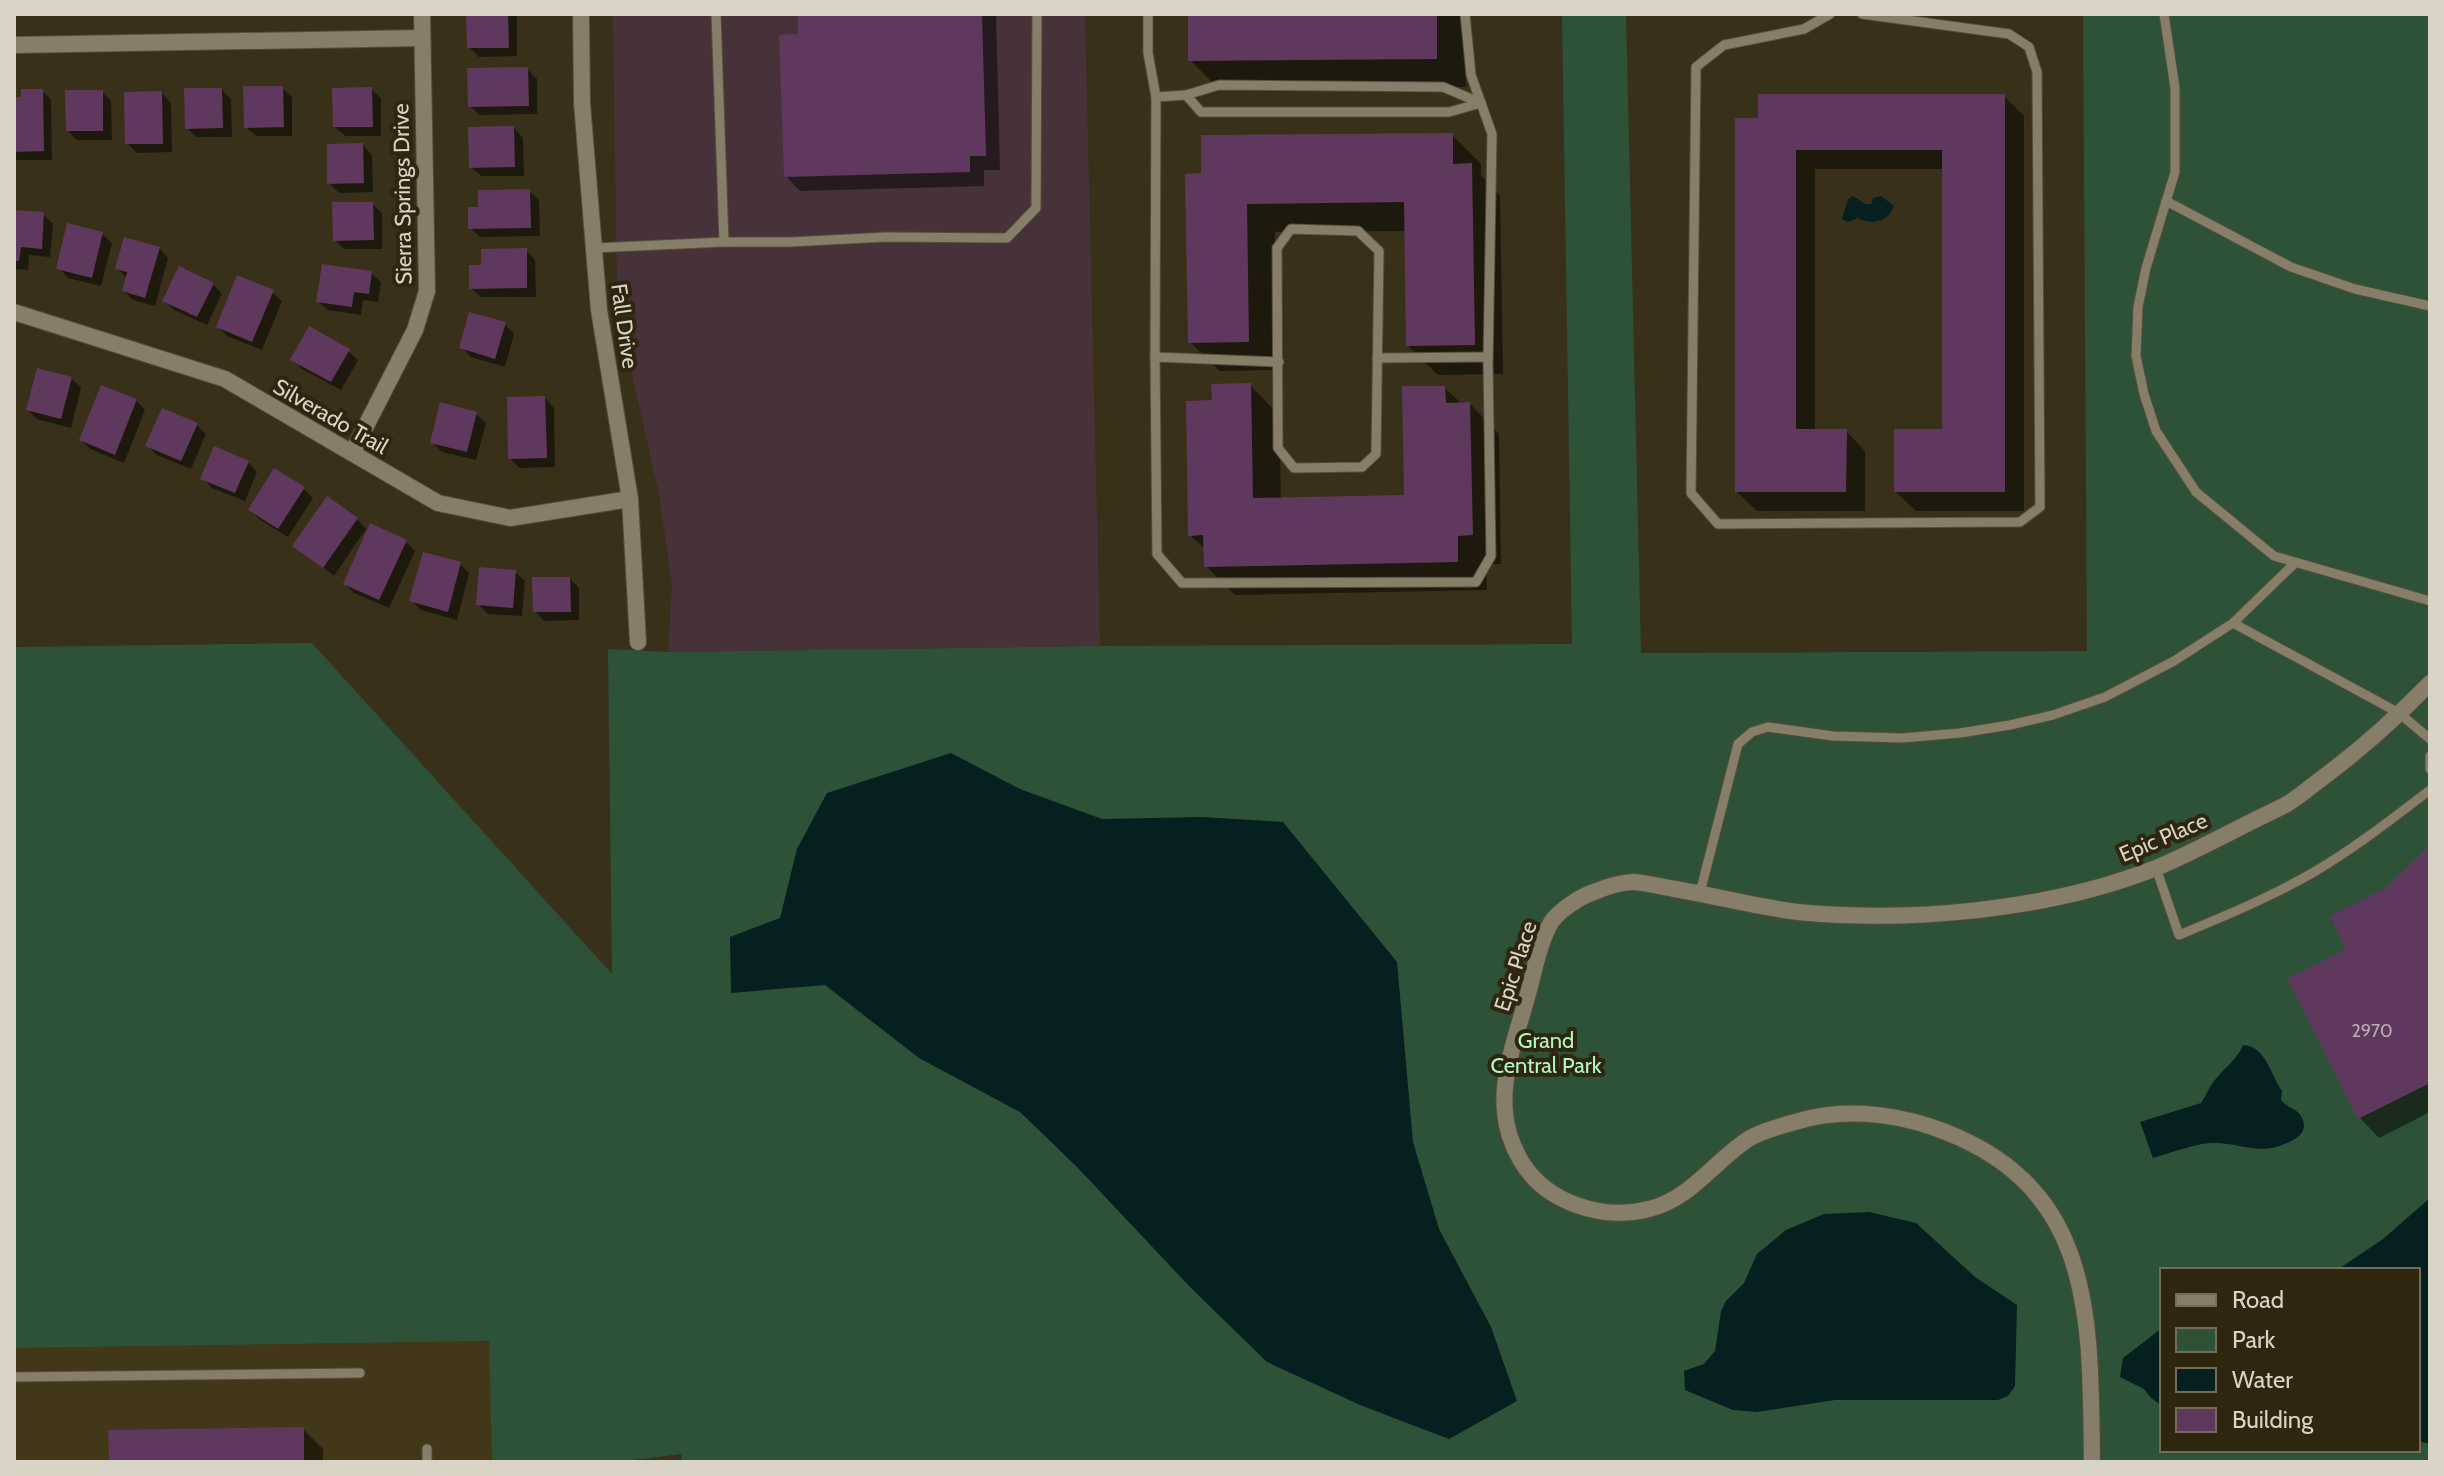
<svg xmlns="http://www.w3.org/2000/svg" width="2444" height="1476" font-family="Cabin,sans-serif">
  <rect width="100%" height="100%" fill="#39301a"/>
  <path fill="#43371a" d="M 490,1341 L 492,1462 L 14,1462 L 14,1348 Z"/>
  <path fill="#463238" d="M 613,14 L 1085,14 L 1100,646 L 668,652 L 672,586 L 659,494 L 628,357 L 617,284 Z"/>
  <path fill="#2d5238" fill-rule="evenodd" d="M 1562,14 L 1626,14 L 1641,653 L 2087,651 L 2083,14 L 2430,14 L 2430,1462 L 682,1462 L 681,1454 L 617,1462 L 492,1462 L 489,1341 L 14,1348 L 14,647 L 312,643 L 612,974 L 608,649 L 668,652 L 1100,646 L 1572,644 ZM 2162,1270 L 2418,1270 L 2418,1450 L 2162,1450 Z"/>
  <g fill="#061f1f">
    <path d="M 1853,196 L 1865,204 L 1871,204 L 1873,198 L 1881,196 L 1894,206 C 1889,221 1872,226 1858,218 L 1848,222 L 1842,219 L 1848,199 Z"/>
    <path d="M 951,753 L 1020,789 L 1102,819 L 1202,817 L 1283,822 L 1397,962 L 1413,1142 L 1439,1229 L 1491,1327 L 1517,1401 L 1449,1439 L 1360,1405 L 1267,1362 L 1191,1288 L 1077,1167 L 1020,1112 L 919,1058 L 825,985 L 731,993 L 730,937 L 780,918 L 797,849 L 827,793 Z"/>
    <path d="M 2243,1045 C 2266,1046 2270,1074 2282,1091 L 2281,1100 C 2288,1109 2299,1108 2303,1120 C 2306,1130 2301,1136 2293,1140 C 2261,1158 2245,1143 2214,1143 C 2199,1142 2168,1154 2153,1158 L 2140,1122 L 2201,1103 C 2206,1096 2209,1087 2215,1080 C 2224,1068 2237,1060 2243,1045 Z"/>
    <path d="M 2430,1198 L 2430,1444 L 2418,1441 L 2418,1270 L 2337,1270 L 2383,1239 Z"/>
    <path d="M 1869,1212 L 1916,1223 L 1975,1277 L 2017,1305 L 2015,1386 L 2008,1396 L 1998,1400 L 1835,1400 L 1757,1412 L 1733,1410 L 1685,1390 L 1684,1371 L 1704,1364 L 1715,1351 L 1721,1311 L 1726,1301 L 1744,1283 L 1757,1254 L 1786,1230 L 1824,1214 Z"/>
    <path d="M 2162,1328 L 2162,1406 L 2151,1398 L 2144,1389 L 2120,1377 L 2123,1358 Z"/>
  </g>
  <g fill="#0007">
    <path d="M 468,14 L 514,14 L 517,17 L 517,56 L 479,57 L 469,47 Z"/>
    <path d="M 800,14 L 996,14 L 1000,170 L 984,170 L 984,186 L 800,191 L 786,176 L 800,36 Z"/>
    <path d="M 1190,14 L 1461,14 L 1465,18 L 1466,87 L 1220,90 L 1190,60 Z"/>
    <path d="M 527,69 L 537,79 L 537,114 L 480,115 L 470,106 Z"/>
    <path d="M 282,88 L 292,97 L 292,136 L 256,136 L 246,127 Z"/>
    <path d="M 371,89 L 381,98 L 381,136 L 345,136 L 335,127 Z"/>
    <path d="M 222,90 L 231,99 L 232,137 L 196,137 L 187,128 Z"/>
    <path d="M 42,91 L 51,100 L 52,160 L 17,160 L 14,157 L 14,99 Z"/>
    <path d="M 102,92 L 111,101 L 112,140 L 77,140 L 68,131 Z"/>
    <path d="M 162,93 L 171,103 L 172,152 L 137,153 L 127,143 Z"/>
    <path d="M 2004,96 L 2024,116 L 2024,511 L 1916,511 L 1896,492 L 1944,431 L 1944,169 L 1815,169 L 1815,431 L 1846,431 L 1865,451 L 1865,511 L 1757,511 L 1737,492 L 1737,120 Z"/>
    <path d="M 514,128 L 523,138 L 524,176 L 481,176 L 471,167 Z"/>
    <path d="M 1452,135 L 1481,164 L 1481,176 L 1500,195 L 1503,374 L 1438,375 L 1408,346 L 1406,231 L 1275,232 L 1278,370 L 1220,371 L 1190,342 L 1187,176 Z"/>
    <path d="M 363,145 L 372,155 L 373,192 L 339,193 L 329,183 Z"/>
    <path d="M 529,191 L 539,200 L 540,236 L 480,237 L 470,228 L 480,209 Z"/>
    <path d="M 372,204 L 382,213 L 382,249 L 344,249 L 335,240 Z"/>
    <path d="M 14,212 L 43,214 L 53,224 L 50,257 L 29,255 L 28,270 L 14,269 Z"/>
    <path d="M 102,234 L 112,243 L 101,286 L 68,278 L 59,268 Z"/>
    <path d="M 159,248 L 168,258 L 155,306 L 133,300 L 124,291 L 127,278 L 117,268 Z"/>
    <path d="M 526,250 L 535,260 L 536,297 L 481,297 L 471,288 L 483,267 Z"/>
    <path d="M 371,273 L 381,282 L 378,302 L 363,300 L 361,315 L 328,310 L 318,301 Z"/>
    <path d="M 213,284 L 222,294 L 207,325 L 174,310 L 164,300 Z"/>
    <path d="M 272,292 L 282,301 L 262,350 L 227,336 L 218,326 Z"/>
    <path d="M 505,324 L 514,334 L 505,367 L 471,357 L 461,347 Z"/>
    <path d="M 348,351 L 358,360 L 341,390 L 302,369 L 293,359 Z"/>
    <path d="M 71,378 L 81,388 L 71,428 L 37,419 L 28,410 Z"/>
    <path d="M 1250,385 L 1279,415 L 1281,500 L 1406,497 L 1445,388 L 1462,404 L 1470,404 L 1499,434 L 1501,564 L 1486,564 L 1487,590 L 1235,595 L 1206,566 L 1206,550 L 1190,535 L 1214,402 Z"/>
    <path d="M 545,398 L 554,408 L 555,467 L 519,468 L 510,458 Z"/>
    <path d="M 136,400 L 145,410 L 124,463 L 90,449 L 81,440 Z"/>
    <path d="M 476,414 L 486,423 L 476,460 L 442,452 L 432,442 Z"/>
    <path d="M 197,425 L 206,434 L 191,469 L 157,455 L 148,446 Z"/>
    <path d="M 248,462 L 257,472 L 245,501 L 212,488 L 203,478 Z"/>
    <path d="M 275,470 L 304,489 L 313,498 L 288,537 L 259,519 L 250,510 Z"/>
    <path d="M 357,519 L 366,529 L 334,576 L 295,545 Z"/>
    <path d="M 405,541 L 415,551 L 389,608 L 354,593 L 345,584 Z"/>
    <path d="M 460,564 L 469,573 L 457,620 L 421,610 L 412,601 Z"/>
    <path d="M 515,572 L 525,581 L 522,616 L 488,614 L 478,604 Z"/>
    <path d="M 570,579 L 579,588 L 579,620 L 544,621 L 535,611 Z"/>
    <path d="M 2430,848 L 2430,1112 L 2379,1138 L 2360,1118 L 2349,950 L 2389,889 Z"/>
    <path d="M 303,1429 L 323,1449 L 323,1462 L 111,1462 Z"/>
  </g>
  <g fill="#5f395d">
    <path d="M 466,14 L 508,14 L 509,48 L 467,48 Z"/>
    <path d="M 798,14 L 982,14 L 986,156 L 970,156 L 970,172 L 784,177 L 779,35 L 798,34 Z"/>
    <path d="M 1188,14 L 1437,14 L 1437,59 L 1188,61 Z"/>
    <path d="M 528,67 L 529,106 L 468,107 L 467,68 Z"/>
    <path d="M 243,86 L 283,86 L 284,127 L 244,128 Z"/>
    <path d="M 372,87 L 373,127 L 333,127 L 332,88 Z"/>
    <path d="M 184,88 L 222,88 L 223,128 L 185,129 Z"/>
    <path d="M 21,89 L 43,89 L 44,151 L 14,152 L 14,97 L 21,97 Z"/>
    <path d="M 65,90 L 103,90 L 103,131 L 66,131 Z"/>
    <path d="M 162,91 L 163,144 L 125,144 L 124,92 Z"/>
    <path d="M 1758,94 L 2005,94 L 2005,492 L 1894,492 L 1894,429 L 1942,429 L 1942,150 L 1796,150 L 1796,429 L 1847,429 L 1846,492 L 1735,492 L 1735,118 L 1758,118 Z"/>
    <path d="M 514,126 L 515,167 L 469,168 L 468,127 Z"/>
    <path d="M 1453,133 L 1453,164 L 1472,163 L 1475,345 L 1406,346 L 1404,202 L 1247,204 L 1249,342 L 1188,343 L 1185,174 L 1201,173 L 1201,135 Z"/>
    <path d="M 363,143 L 364,183 L 327,184 L 327,144 Z"/>
    <path d="M 530,189 L 531,228 L 468,229 L 468,207 L 478,207 L 478,190 Z"/>
    <path d="M 332,202 L 373,202 L 374,240 L 333,241 Z"/>
    <path d="M 14,210 L 44,212 L 42,249 L 21,247 L 19,261 L 14,261 Z"/>
    <path d="M 67,223 L 103,232 L 92,278 L 56,269 Z"/>
    <path d="M 124,237 L 160,247 L 145,298 L 122,291 L 127,272 L 115,269 Z"/>
    <path d="M 527,248 L 527,288 L 469,289 L 469,265 L 481,265 L 481,249 Z"/>
    <path d="M 322,264 L 372,271 L 369,294 L 354,292 L 352,307 L 316,302 Z"/>
    <path d="M 179,266 L 214,283 L 197,317 L 162,301 Z"/>
    <path d="M 237,275 L 274,290 L 252,342 L 216,327 Z"/>
    <path d="M 469,312 L 506,322 L 495,359 L 459,348 Z"/>
    <path d="M 309,326 L 350,349 L 331,382 L 290,360 Z"/>
    <path d="M 37,368 L 72,377 L 61,419 L 26,410 Z"/>
    <path d="M 1251,383 L 1253,498 L 1404,495 L 1402,386 L 1445,386 L 1446,403 L 1470,402 L 1473,535 L 1458,536 L 1458,562 L 1204,567 L 1203,535 L 1188,536 L 1186,401 L 1212,400 L 1211,384 Z"/>
    <path d="M 101,385 L 137,399 L 115,455 L 79,440 Z"/>
    <path d="M 545,396 L 547,458 L 508,459 L 507,397 Z"/>
    <path d="M 440,402 L 477,412 L 467,452 L 430,443 Z"/>
    <path d="M 162,408 L 198,423 L 181,461 L 145,446 Z"/>
    <path d="M 214,446 L 249,461 L 235,493 L 200,479 Z"/>
    <path d="M 274,468 L 305,487 L 278,529 L 248,510 Z"/>
    <path d="M 327,496 L 358,518 L 323,568 L 292,546 Z"/>
    <path d="M 370,523 L 407,540 L 379,600 L 343,584 Z"/>
    <path d="M 423,552 L 461,562 L 448,612 L 409,601 Z"/>
    <path d="M 479,567 L 516,570 L 513,608 L 476,605 Z"/>
    <path d="M 532,577 L 570,577 L 571,612 L 533,612 Z"/>
    <path d="M 2430,845 L 2430,1083 L 2358,1119 L 2287,979 L 2346,949 L 2330,916 L 2387,887 Z"/>
    <path d="M 304,1427 L 304,1462 L 109,1462 L 108,1430 Z"/>
  </g>
  <g fill="none" stroke-linecap="round" stroke-linejoin="round">
    <defs>
      <g id="service">
        <path d="M 1148,14 L 1148,53 L 1156,97 L 1155,357 L 1157,554 L 1182,583 L 1476,582 L 1491,556 L 1488,363 L 1492,134 L 1471,75 L 1465,14"/>
        <path d="M 1830,14 L 1804,29 L 1724,45 L 1696,67 L 1691,493 L 1718,524 L 2020,522 L 2040,507 L 2037,72 L 2029,47 L 2009,34 L 1862,14"/>
        <path d="M 2164,14 L 2175,88 L 2175,172 L 2146,268 L 2138,307 L 2136,356 L 2144,394 L 2156,431 L 2196,492 L 2274,556 L 2430,601"/>
        <path d="M 1186,95 L 1201,112 L 1449,112 L 1481,103"/>
        <path d="M 1156,97 L 1186,95 L 1219,85 L 1443,87 L 1481,103"/>
        <path d="M 2166,201 L 2291,267 L 2355,289 L 2430,306"/>
        <path d="M 1291,229 L 1358,231 L 1379,251 L 1376,454 L 1362,467 L 1294,468 L 1278,448 L 1277,248 Z"/>
        <path d="M 724,242 L 790,242 L 886,237 L 1007,238 L 1036,208 L 1037,14"/>
        <path d="M 594,248 L 724,242 L 716,14"/>
        <path d="M 1155,357 L 1279,362"/>
        <path d="M 1377,358 L 1488,357"/>
        <path d="M 2233,623 L 2399,713 L 2430,739"/>
        <path d="M 2430,756 L 2430,769"/>
        <path d="M 2156,868 L 2179,935 C 2225,916 2271,897 2314,872 C 2355,848 2393,818 2430,790"/>
        <path d="M 1700,893 L 1738,744 L 1752,732 L 1768,727 L 1833,736 L 1902,738 L 1960,733 L 2010,725 L 2053,715 L 2105,697 L 2174,661 L 2233,623 L 2295,563"/>
        <path d="M 14,1377 L 360,1373"/>
        <path d="M 427,1449 L 427,1462"/>
      </g>
      <g id="minor">
        <path d="M 581,14 L 582,103 L 599,310 L 630,499 L 638,642"/>
        <path d="M 14,45 L 422,38"/>
        <path d="M 14,312 L 225,379 L 438,503 L 510,518 L 630,499"/>
        <path d="M 352,453 L 415,330 L 427,291 L 422,14"/>
      </g>
      <path id="tertiary" d="M 2092,1462 C 2090,1317 2096,1183 1932,1127 C 1891,1113 1841,1108 1799,1121 C 1784,1125 1764,1130 1750,1138 C 1715,1160 1691,1199 1649,1209 C 1603,1221 1546,1203 1521,1161 C 1513,1147 1506,1128 1505,1112 C 1501,1071 1519,1029 1529,990 C 1535,968 1540,940 1552,921 C 1560,910 1581,896 1594,892 C 1606,887 1622,882 1634,882 C 1648,883 1662,887 1675,889 C 1716,896 1757,907 1798,912 C 1911,923 2050,910 2156,868 C 2185,856 2213,841 2241,827 C 2256,819 2272,812 2287,804 C 2299,797 2310,787 2321,779 C 2360,750 2396,718 2430,683"/>
    </defs>
    <use href="#service" stroke="#564e39" stroke-width="11"/>
    <use href="#minor" stroke="#564e39" stroke-width="18"/>
    <use href="#tertiary" stroke="#564e39" stroke-width="18"/>
    <use href="#service" stroke="#867e68" stroke-width="9"/>
    <use href="#minor" stroke="#867e68" stroke-width="16"/>
    <use href="#tertiary" stroke="#867e68" stroke-width="16"/>
  </g>
  <g text-anchor="middle" stroke-width="8" stroke-linejoin="round" paint-order="stroke">
    <g font-size="18" fill="#bbadac">
      <text x="2372" y="1037">2970</text>
    </g>
    <g font-size="22" fill="#dad4c7" stroke="#2f2610">
      <text transform="translate(402 194) rotate(-91)" y="8">Sierra Springs Drive</text>
      <text transform="translate(625 326) rotate(82)" y="8">Fall Drive</text>
      <text transform="translate(331 416) rotate(30)" y="8">Silverado Trail</text>
      <text transform="translate(2163 837) rotate(-23)" y="8">Epic Place</text>
      <text transform="translate(1515 966) rotate(-72)" y="8">Epic Place</text>
    </g>
    <g font-size="22" fill="#aef9c1" stroke="#2f2610">
      <text x="1546" y="1048">Grand<tspan x="1546" dy="25">Central Park</tspan></text>
    </g>
  </g>
  <rect width="2444" height="1476" fill="none" stroke="#dad4c7" stroke-width="32"/>
  <rect x="2160" y="1268" width="260" height="184" fill="#2f2610" stroke="#736c59" stroke-width="2"/>
  <rect x="2176" y="1294" width="40" height="12" fill="#867e68" stroke="#736c59" stroke-width="2"/>
  <text x="2232" y="1308" font-size="24" fill="#dad4c7">Road</text>
  <rect x="2176" y="1328" width="40" height="24" fill="#2d5238" stroke="#736c59" stroke-width="2"/>
  <text x="2232" y="1348" font-size="24" fill="#dad4c7">Park</text>
  <rect x="2176" y="1368" width="40" height="24" fill="#061f1f" stroke="#736c59" stroke-width="2"/>
  <text x="2232" y="1388" font-size="24" fill="#dad4c7">Water</text>
  <rect x="2176" y="1408" width="40" height="24" fill="#5f395d" stroke="#736c59" stroke-width="2"/>
  <text x="2232" y="1428" font-size="24" fill="#dad4c7">Building</text>
</svg>
